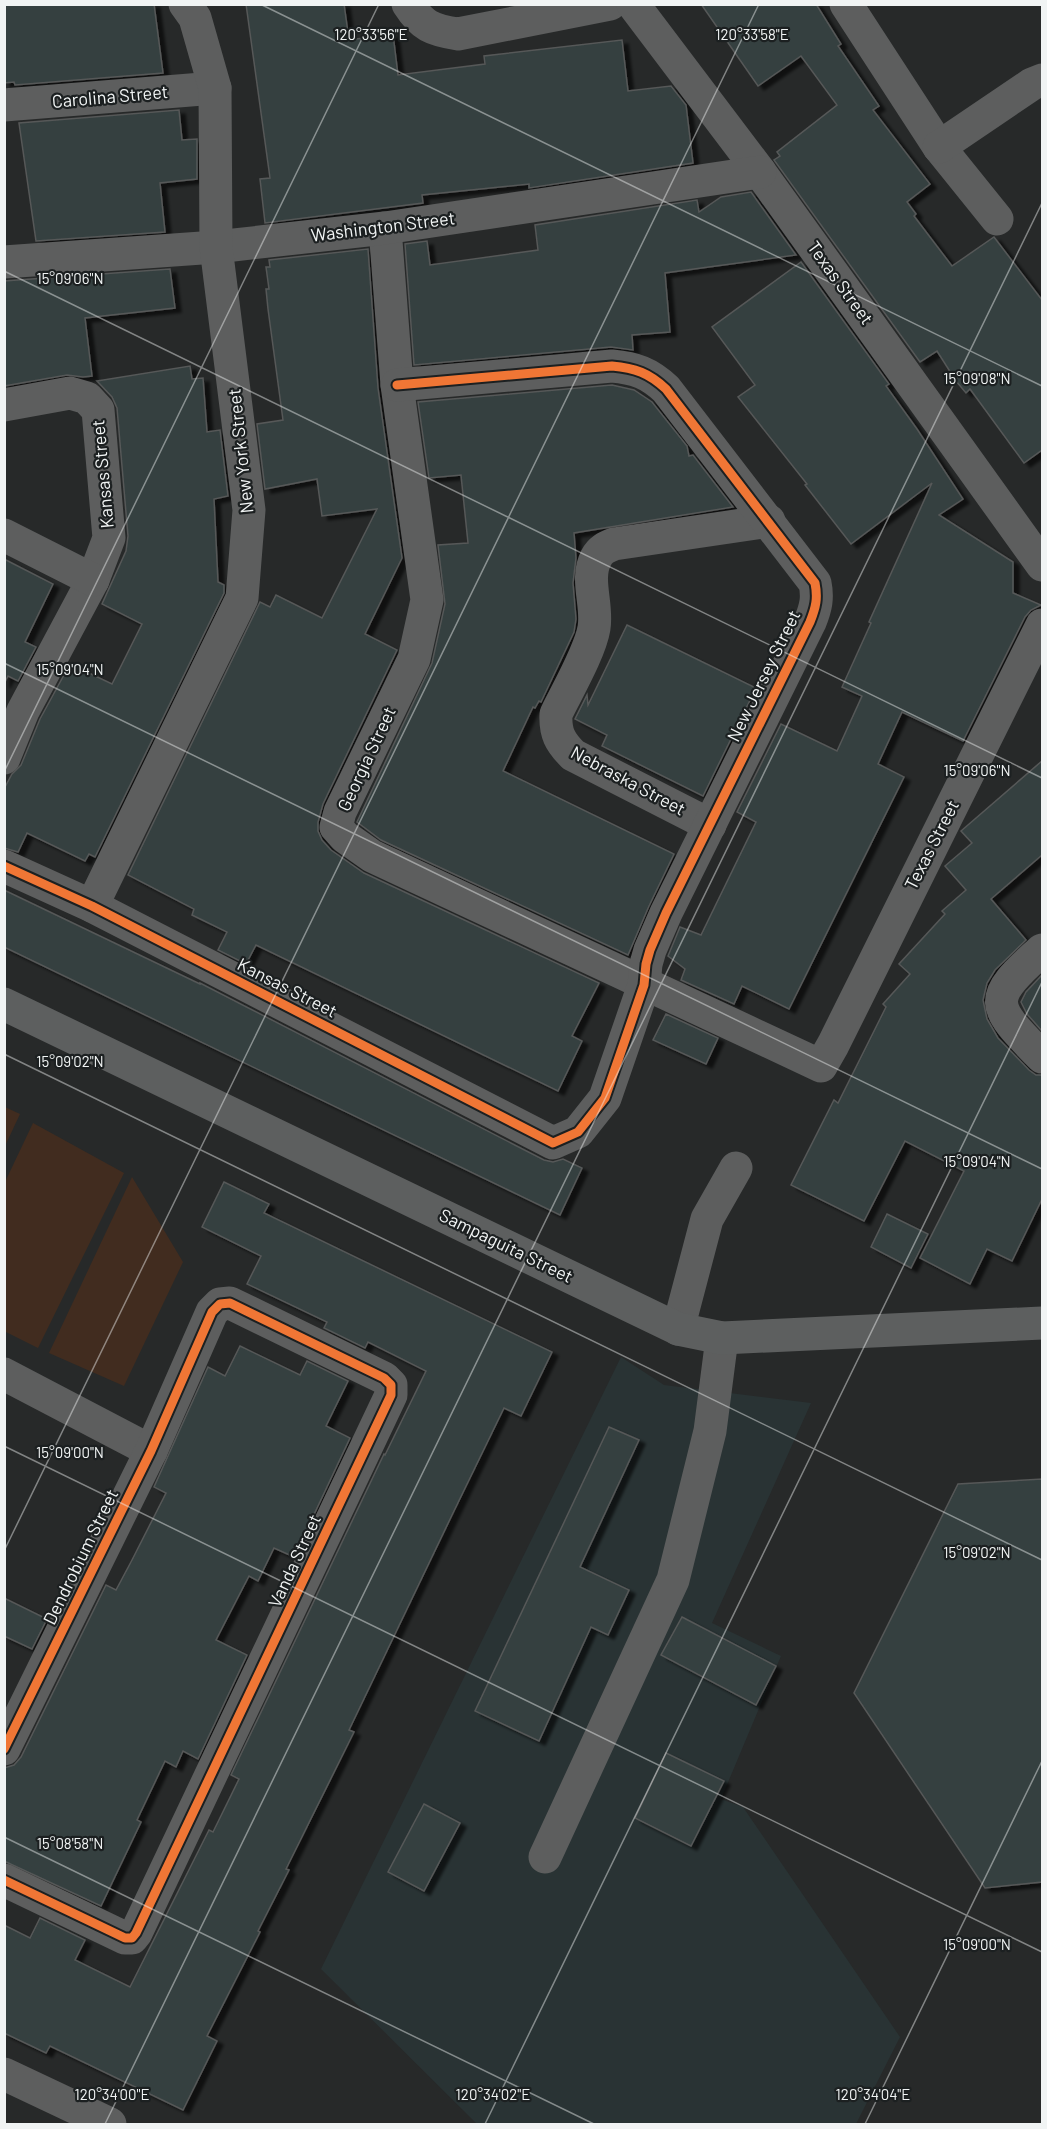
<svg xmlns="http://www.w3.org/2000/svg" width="1047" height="2129" font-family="Barlow,sans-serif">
  <defs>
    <filter id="shadow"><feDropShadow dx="6" dy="4" stdDeviation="1.5" flood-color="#0009"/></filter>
  </defs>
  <rect width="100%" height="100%" fill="#272929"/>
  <path fill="#293334" d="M 621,1357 L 664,1385 L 811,1403 L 712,1623 L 781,1656 L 721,1799 L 743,1807 L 900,2037 L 856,2124 L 477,2124 L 321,1969 Z"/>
  <g fill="#412c1f">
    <path d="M 5,1107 L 20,1114 L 5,1146 Z"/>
    <path d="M 33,1123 L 124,1173 L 38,1348 L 4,1331 L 5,1182 Z"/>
    <path d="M 132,1177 L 183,1262 L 124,1386 L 49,1353 Z"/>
  </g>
  <g fill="#344040" stroke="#565858" stroke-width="1.5" filter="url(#shadow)">
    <path d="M 4,4 L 154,4 L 163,73 L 15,85 L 14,82 L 4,83 Z"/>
    <path d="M 246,4 L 344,4 L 349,40 L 393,34 L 398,75 L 485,64 L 484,56 L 622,40 L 628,91 L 671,86 L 686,105 L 693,163 L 529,188 L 529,184 L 422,195 L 423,203 L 265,223 L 260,179 L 270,178 Z"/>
    <path d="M 701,4 L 816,4 L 841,44 L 838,46 L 879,106 L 873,110 L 930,184 L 907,202 L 916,214 L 914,216 L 952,266 L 994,237 L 1042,300 L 1042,450 L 1024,463 L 970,389 L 966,393 L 956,381 L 937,351 L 920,362 L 774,160 L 780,156 L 777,152 L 837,105 L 801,56 L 758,86 Z"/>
    <path d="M 179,110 L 182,140 L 197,139 L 197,179 L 160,183 L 165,232 L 36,241 L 19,123 Z"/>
    <path d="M 751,192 L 796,255 L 665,273 L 670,332 L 632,335 L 633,350 L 611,347 L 414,365 L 405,244 L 427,241 L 430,265 L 538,250 L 535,225 L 697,200 L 699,212 L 721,197 Z"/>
    <path d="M 368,249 L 378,388 L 402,558 L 365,634 L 397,650 L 323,804 L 318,822 L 318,831 L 322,840 L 331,850 L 364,873 L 599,983 L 572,1036 L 582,1041 L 558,1091 L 256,945 L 246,964 L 218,950 L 227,932 L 192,915 L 194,909 L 128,875 L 260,602 L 270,607 L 276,595 L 322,618 L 377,509 L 322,516 L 317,479 L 265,489 L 257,424 L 283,420 L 268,309 L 266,289 L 269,289 L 266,267 L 270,267 L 269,260 Z"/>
    <path d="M 801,262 L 889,384 L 886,386 L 917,429 L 963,499 L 939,515 L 1013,562 L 1013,593 L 1041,605 L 1031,610 L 1025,617 L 963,741 L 902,712 L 878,764 L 904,777 L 789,1009 L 742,986 L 734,1004 L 681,980 L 685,969 L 668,956 L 680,927 L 701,935 L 756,822 L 737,812 L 781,724 L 837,751 L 862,696 L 842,687 L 871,623 L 869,622 L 932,483 L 851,544 L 805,485 L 807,484 L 738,397 L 755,385 L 712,327 Z"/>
    <path d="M 170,269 L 175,308 L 85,318 L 92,376 L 83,377 L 67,375 L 4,386 L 4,281 Z"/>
    <path d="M 190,366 L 192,379 L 203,378 L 207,432 L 220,430 L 228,496 L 214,499 L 218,582 L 224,585 L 224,593 L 95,857 L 89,854 L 85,861 L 27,833 L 18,852 L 4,848 L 4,789 L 12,774 L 21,765 L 40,719 L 70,664 L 112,684 L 142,624 L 102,604 L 126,551 L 128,536 L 117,408 L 112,397 L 97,381 Z"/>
    <path d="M 612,385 L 634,390 L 652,402 L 687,446 L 689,456 L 693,455 L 733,507 L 574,533 L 576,558 L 573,583 L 576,619 L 574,632 L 541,702 L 539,701 L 535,708 L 533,707 L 503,771 L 674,854 L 649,906 L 628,955 L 381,840 L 357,822 L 432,663 L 445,604 L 438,545 L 468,543 L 461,475 L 429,478 L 418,402 Z"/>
    <path d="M 4,559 L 53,584 L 25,642 L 36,647 L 18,681 L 8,676 L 4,684 Z"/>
    <path d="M 627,625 L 756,688 L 703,796 L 602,746 L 607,735 L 575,719 L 587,695 L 588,705 Z"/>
    <path d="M 1042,761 L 1042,855 L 991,899 L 1026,940 L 995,970 L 987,983 L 983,1000 L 987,1019 L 998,1038 L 1029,1070 L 1036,1075 L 1042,1075 L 1042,1199 L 1012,1261 L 987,1249 L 970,1284 L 920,1258 L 964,1171 L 905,1141 L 864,1221 L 791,1185 L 834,1100 L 838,1103 L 886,1007 L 883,1004 L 910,974 L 899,964 L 945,914 L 942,911 L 966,890 L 945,866 L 972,843 L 961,831 Z"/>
    <path d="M 4,890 L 200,984 L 200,983 L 544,1160 L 553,1162 L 563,1159 L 582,1168 L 560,1215 L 4,947 Z"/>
    <path d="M 1042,975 L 1042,1031 L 1027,1014 L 1021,1002 L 1026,992 Z"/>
    <path d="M 666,1014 L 718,1038 L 706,1064 L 653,1040 Z"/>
    <path d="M 224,1182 L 269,1204 L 264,1213 L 552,1352 L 521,1416 L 504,1408 L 453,1513 L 349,1730 L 354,1732 L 286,1869 L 289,1870 L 258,1931 L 260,1932 L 207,2036 L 217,2041 L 183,2110 L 50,2046 L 46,2053 L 4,2033 L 4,1925 L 30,1938 L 40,1918 L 85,1940 L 75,1960 L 130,1987 L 209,1830 L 213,1832 L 239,1779 L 231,1775 L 384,1454 L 385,1455 L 426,1371 L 368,1342 L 365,1348 L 324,1328 L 327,1322 L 247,1284 L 261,1256 L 202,1227 Z"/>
    <path d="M 887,1214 L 928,1234 L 911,1268 L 871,1247 Z"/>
    <path d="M 240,1346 L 300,1375 L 307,1361 L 348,1381 L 326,1426 L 350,1438 L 294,1557 L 274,1548 L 258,1581 L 249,1576 L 216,1640 L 247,1655 L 198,1759 L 183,1751 L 176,1767 L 165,1761 L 137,1820 L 141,1822 L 101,1906 L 4,1861 L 4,1768 L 14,1765 L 21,1757 L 106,1585 L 116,1590 L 132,1560 L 166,1493 L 154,1487 L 208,1367 L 225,1376 Z"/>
    <path d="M 609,1427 L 639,1440 L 580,1567 L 629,1590 L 608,1635 L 591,1627 L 539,1741 L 475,1711 Z"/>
    <path d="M 1042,1479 L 1042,1882 L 985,1888 L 854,1693 L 958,1484 Z"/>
    <path d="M 4,1598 L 47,1619 L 32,1649 L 4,1636 Z"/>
    <path d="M 682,1617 L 776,1666 L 756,1705 L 661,1655 Z"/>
    <path d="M 666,1753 L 724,1781 L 691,1846 L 635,1818 Z"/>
    <path d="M 424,1804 L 460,1823 L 424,1891 L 388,1872 Z"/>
  </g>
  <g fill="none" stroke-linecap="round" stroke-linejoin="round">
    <g stroke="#5d5e5e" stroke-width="33">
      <path d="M 408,4 C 422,26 432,30 458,34 L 610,4"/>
      <path d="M 633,4 L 760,172 L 1042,565"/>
      <path d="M 846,4 L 939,147 L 997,219"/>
      <path d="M 4,105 L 215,88"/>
      <path d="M 939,147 L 1032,84 L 1042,80"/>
      <path d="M 385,228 L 397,385 L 427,600 L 414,659 L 340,812 L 336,827 L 345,837 L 372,856 L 821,1066 L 833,1045 L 1042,625"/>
      <path d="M 4,262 L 216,247 L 385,228 L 760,172"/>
      <path d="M 4,405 L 70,393 L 87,398 L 98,410 L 109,538 L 93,580 L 23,711 L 4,758"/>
      <path d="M 4,535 L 93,580"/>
      <path d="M 710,825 L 573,755 C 560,742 555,733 556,714 C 567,691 590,652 594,628 C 598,605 585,579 596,558 C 600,550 606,547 614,544 L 769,521"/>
      <path d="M 4,866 L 92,906 L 553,1143 L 578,1132 L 605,1098 L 644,985 L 646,964 L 650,950 L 666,913 L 810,622 C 816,607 818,598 815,583 L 666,389 C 649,373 635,368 612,366 L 397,385"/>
      <path d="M 92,906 L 242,598 L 249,510 L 216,247 L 215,88 L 195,18 L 185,4"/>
      <path d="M 1042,950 C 985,1000 991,1005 1042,1057"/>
      <path d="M 678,1329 L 707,1219 L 736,1168"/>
      <path d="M 4,1374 L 151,1451"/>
      <path d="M 4,1749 L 151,1451 L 212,1312 L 220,1304 L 230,1303 L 384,1378 L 391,1385 L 391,1395 L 136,1933 L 132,1938 L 125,1938 L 4,1880"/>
      <path d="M 545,1857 L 673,1580 L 710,1431 L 722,1338"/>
      <path d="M 4,2074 L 110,2124"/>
    </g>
    <path stroke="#5d5f5f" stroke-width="33" d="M 4,1004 L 678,1329 L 722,1338 L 1042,1323"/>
    <defs>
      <g id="cycleway">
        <path d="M 4,866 L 92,906 L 553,1143 L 578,1132 L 605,1098 L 644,985 L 646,964 L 650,950 L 666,913 L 810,622 C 816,607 818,598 815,583 L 666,389 C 649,373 635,368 612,366 L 397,385"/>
        <path d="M 4,1749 L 151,1451 L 212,1312 L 220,1304 L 230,1303 L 384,1378 L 391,1385 L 391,1395 L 136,1933 L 132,1938 L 125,1938 L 4,1880"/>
      </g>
    </defs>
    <use href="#cycleway" stroke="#1c2021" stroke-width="13"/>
    <use href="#cycleway" stroke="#f07635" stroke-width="9"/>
  </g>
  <path fill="none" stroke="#f1f4f4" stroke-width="1.5" stroke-opacity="0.45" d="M 260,4 L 1042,386M 4,271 L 1042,778M 4,663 L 1042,1169M 4,772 L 379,4M 4,1054 L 1042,1560M 4,1446 L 1042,1952M 4,1551 L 759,4M 4,1837 L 594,2124M 105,2124 L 1042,203M 485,2124 L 1042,982M 865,2124 L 1042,1761"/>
  <g text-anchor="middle" stroke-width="4.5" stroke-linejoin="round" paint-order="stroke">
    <g font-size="18" fill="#f1f4f4" stroke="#1c2021">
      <text transform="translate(110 97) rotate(-5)" y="6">Carolina Street</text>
      <text transform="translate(383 227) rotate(-7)" y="6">Washington Street</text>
      <text transform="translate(840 283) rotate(54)" y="6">Texas Street</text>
      <text transform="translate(241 451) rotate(-96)" y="6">New York Street</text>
      <text transform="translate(103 474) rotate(-95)" y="6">Kansas Street</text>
      <text transform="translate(764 676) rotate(-64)" y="6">New Jersey Street</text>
      <text transform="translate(367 759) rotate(-65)" y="6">Georgia Street</text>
      <text transform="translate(628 781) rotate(28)" y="6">Nebraska Street</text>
      <text transform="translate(932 845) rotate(-63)" y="6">Texas Street</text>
      <text transform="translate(287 988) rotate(27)" y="6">Kansas Street</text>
      <text transform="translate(506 1246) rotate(26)" y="6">Sampaguita Street</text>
      <text transform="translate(81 1557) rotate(-64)" y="6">Dendrobium Street</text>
      <text transform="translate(295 1561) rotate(-65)" y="6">Vanda Street</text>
    </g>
  </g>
  <g font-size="15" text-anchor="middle" fill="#f1f4f4" stroke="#1c2021" stroke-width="4.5" stroke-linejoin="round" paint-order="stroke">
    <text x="371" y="40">120°33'56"E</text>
    <text x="752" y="40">120°33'58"E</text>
    <text x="70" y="284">15°09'06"N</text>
    <text x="977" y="384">15°09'08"N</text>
    <text x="70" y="675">15°09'04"N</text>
    <text x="977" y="776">15°09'06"N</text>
    <text x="70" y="1067">15°09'02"N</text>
    <text x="977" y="1167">15°09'04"N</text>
    <text x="70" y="1458">15°09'00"N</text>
    <text x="977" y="1558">15°09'02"N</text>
    <text x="70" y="1849">15°08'58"N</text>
    <text x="977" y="1950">15°09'00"N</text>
    <text x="112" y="2100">120°34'00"E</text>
    <text x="493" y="2100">120°34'02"E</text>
    <text x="873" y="2100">120°34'04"E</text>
  </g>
  <rect width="1047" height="2129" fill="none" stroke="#f1f4f4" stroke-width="12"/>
</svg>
